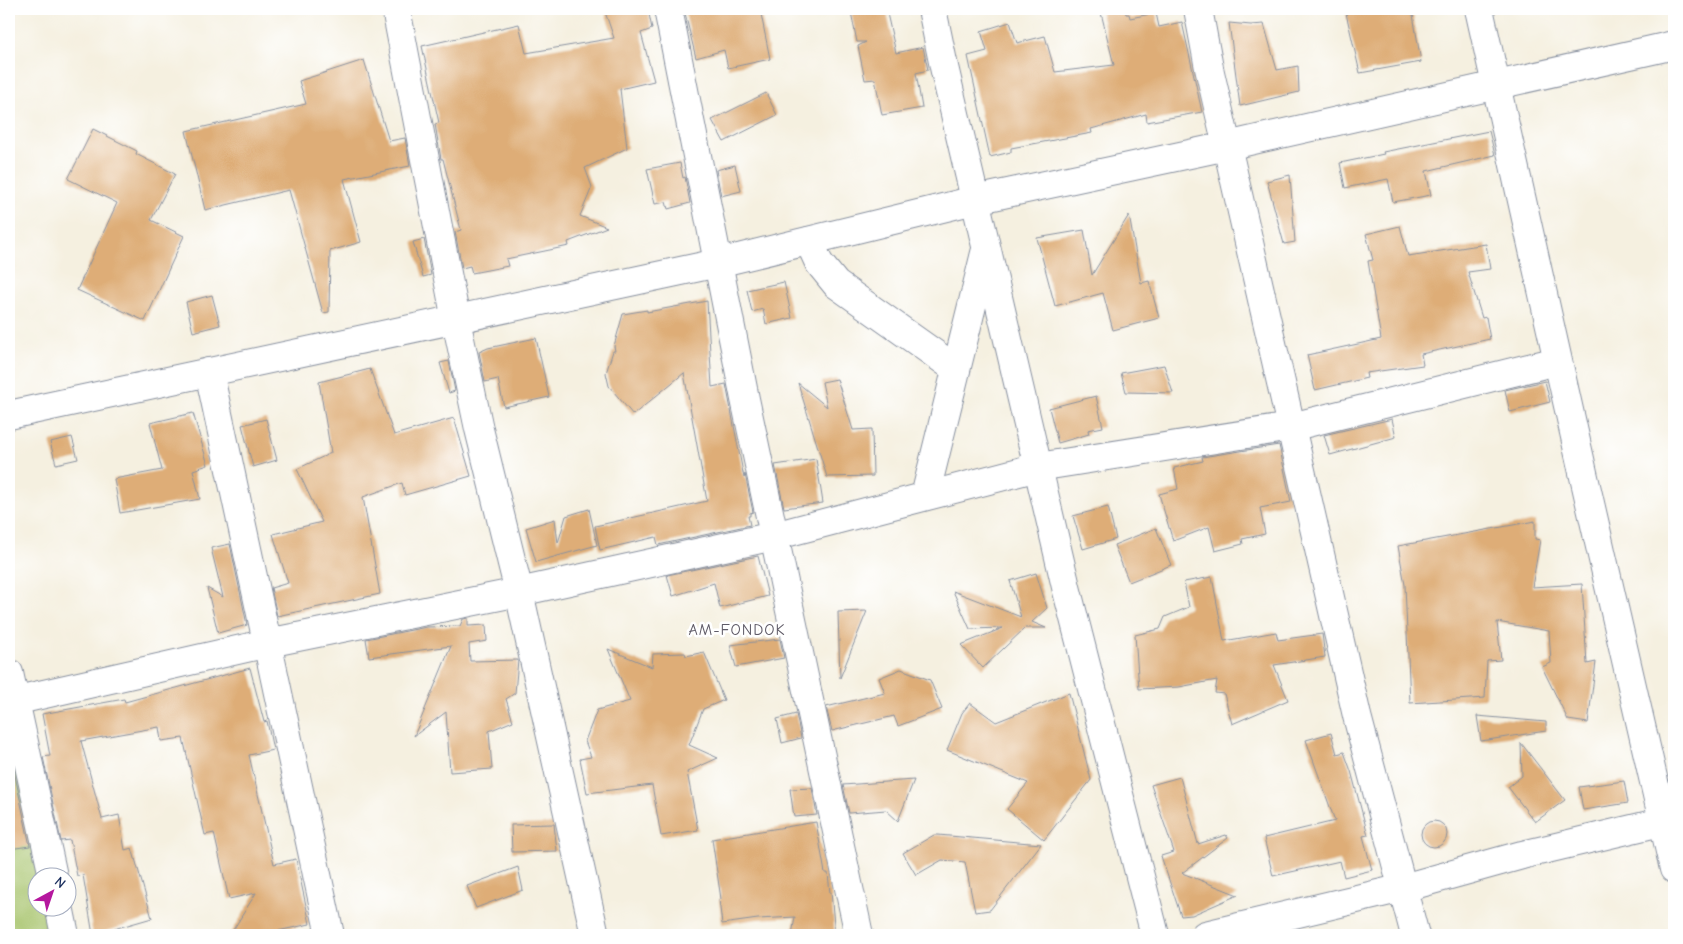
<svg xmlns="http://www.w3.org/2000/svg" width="1683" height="944" font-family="'Comic Neue',sans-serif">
  <rect width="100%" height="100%" fill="#fff"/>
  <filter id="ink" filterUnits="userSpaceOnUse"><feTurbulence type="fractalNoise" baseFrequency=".02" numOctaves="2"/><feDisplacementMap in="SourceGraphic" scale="10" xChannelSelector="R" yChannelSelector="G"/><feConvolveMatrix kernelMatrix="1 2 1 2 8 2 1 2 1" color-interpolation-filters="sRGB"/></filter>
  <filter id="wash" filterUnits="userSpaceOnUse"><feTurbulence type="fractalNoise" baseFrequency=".0096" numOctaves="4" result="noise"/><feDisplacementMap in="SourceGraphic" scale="20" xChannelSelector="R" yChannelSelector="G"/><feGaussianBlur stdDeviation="1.12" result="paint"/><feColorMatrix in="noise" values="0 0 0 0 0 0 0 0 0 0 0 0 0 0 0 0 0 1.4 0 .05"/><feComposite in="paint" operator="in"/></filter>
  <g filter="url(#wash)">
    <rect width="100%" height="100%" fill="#f5f0e0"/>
    <path fill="#a5c269" stroke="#607864" d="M 9,668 L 54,876 L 38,876 L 38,906 L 60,907 L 66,935 L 9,935 Z"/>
    <g id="blocks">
      <g fill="#dead77">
        <path d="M 604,9 L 648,9 L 652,29 L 641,33 L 654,81 L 620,89 L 627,148 L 585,168 L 592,187 L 580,216 L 607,227 L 568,242 L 569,246 L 506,259 L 508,266 L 472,273 L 470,266 L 462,268 L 455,232 L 461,230 L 443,159 L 441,159 L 435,124 L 439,123 L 422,46 L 519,24 L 526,53 L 614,38 Z"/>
        <path d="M 684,9 L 760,9 L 770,59 L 728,68 L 724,50 L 696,58 Z"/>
        <path d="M 867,9 L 886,9 L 896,53 L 923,47 L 928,70 L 916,73 L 922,108 L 882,115 L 875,79 L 865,80 L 858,46 L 866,42 L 857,42 L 851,12 Z"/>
        <path d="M 1100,9 L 1125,9 L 1126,14 L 1129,14 L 1130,18 L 1156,13 L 1159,27 L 1182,22 L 1202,112 L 1147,122 L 1146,114 L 1091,129 L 1092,133 L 1011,148 L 1011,152 L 990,157 L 968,56 L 987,51 L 981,31 L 1010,22 L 1017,43 L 1045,36 L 1055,72 L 1114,65 Z"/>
        <path d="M 1345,9 L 1412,9 L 1421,62 L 1360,73 Z"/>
        <path d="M 1229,23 L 1251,25 L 1264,24 L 1277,70 L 1298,66 L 1299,92 L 1240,106 Z"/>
        <path d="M 364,60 L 389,141 L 405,138 L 410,166 L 344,179 L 361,242 L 330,251 L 329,312 L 323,313 L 289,190 L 205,210 L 186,131 L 306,104 L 299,81 Z"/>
        <path d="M 766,93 L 777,115 L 724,142 L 712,120 Z"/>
        <path d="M 93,129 L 137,151 L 136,154 L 175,174 L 151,220 L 184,236 L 145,321 L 77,290 L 117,203 L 68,179 Z"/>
        <path d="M 1489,131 L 1495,155 L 1426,171 L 1431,195 L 1393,202 L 1388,179 L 1345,188 L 1340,163 L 1384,154 L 1383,152 Z"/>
        <path d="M 680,163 L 683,178 L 685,177 L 690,203 L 668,209 L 666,202 L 655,204 L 647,169 Z"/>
        <path d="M 735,165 L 741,191 L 721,196 L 716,170 Z"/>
        <path d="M 1290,175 L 1295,242 L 1284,244 L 1267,181 Z"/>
        <path d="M 1129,215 L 1141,283 L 1149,281 L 1159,318 L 1113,330 L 1103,293 L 1055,306 L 1037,238 L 1084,230 L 1092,275 Z"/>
        <path d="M 1400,226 L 1408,256 L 1486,244 L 1490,269 L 1468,272 L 1482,318 L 1486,317 L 1490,339 L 1421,354 L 1423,365 L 1366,373 L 1367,378 L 1315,390 L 1307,355 L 1381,339 L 1368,261 L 1373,260 L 1366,234 Z"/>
        <path d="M 424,239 L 431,275 L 423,277 L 413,242 Z"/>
        <path d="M 784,282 L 792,318 L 766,324 L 763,309 L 752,312 L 747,290 Z"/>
        <path d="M 212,295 L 220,325 L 193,332 L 186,302 Z"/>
        <path d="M 707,301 L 712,387 L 726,384 L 744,478 L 745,474 L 753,512 L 750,513 L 750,516 L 748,516 L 750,525 L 658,545 L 656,537 L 600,550 L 595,526 L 707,501 L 684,373 L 633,415 L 609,386 L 606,373 L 613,351 L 615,351 L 614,346 L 623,314 L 647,310 L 647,312 Z"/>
        <path d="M 536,338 L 549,397 L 504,407 L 498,379 L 485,382 L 479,352 L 488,348 Z"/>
        <path d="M 449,361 L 455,391 L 449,393 L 440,363 Z"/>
        <path d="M 1164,365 L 1173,393 L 1126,392 L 1121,373 Z"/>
        <path d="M 370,369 L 394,435 L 454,418 L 471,476 L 405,495 L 402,483 L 363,497 L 380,594 L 277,616 L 271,588 L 288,583 L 273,534 L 322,522 L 297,469 L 331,453 L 319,382 Z"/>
        <path d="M 837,379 L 853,430 L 872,429 L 873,476 L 827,477 L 798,383 L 827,407 L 822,382 Z"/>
        <path d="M 1545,381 L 1550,402 L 1510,412 L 1505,390 Z"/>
        <path d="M 1096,396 L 1103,427 L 1088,430 L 1089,434 L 1058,443 L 1049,408 Z"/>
        <path d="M 193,413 L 208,465 L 193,470 L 200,499 L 120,513 L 114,479 L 162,470 L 150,423 Z"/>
        <path d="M 266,419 L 277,460 L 253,467 L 242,425 Z"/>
        <path d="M 1392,419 L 1396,437 L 1330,455 L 1324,435 Z"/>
        <path d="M 72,437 L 78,459 L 56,464 L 50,442 Z"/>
        <path d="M 1279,445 L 1291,502 L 1260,508 L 1265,534 L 1242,539 L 1243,544 L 1215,551 L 1209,527 L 1173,541 L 1159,494 L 1178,489 L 1174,468 L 1203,461 L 1202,457 Z"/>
        <path d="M 816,459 L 823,503 L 784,508 L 775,465 Z"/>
        <path d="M 1108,507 L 1116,539 L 1083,549 L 1073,516 Z"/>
        <path d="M 589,509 L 597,545 L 536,562 L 526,528 L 555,519 L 558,543 L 566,516 Z"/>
        <path d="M 1535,521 L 1535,539 L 1540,540 L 1532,587 L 1582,584 L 1587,664 L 1596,662 L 1588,723 L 1568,720 L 1542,667 L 1551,663 L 1549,631 L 1497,622 L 1501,660 L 1487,661 L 1485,698 L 1410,703 L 1405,585 L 1398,546 Z"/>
        <path d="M 1156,528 L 1171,565 L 1129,582 L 1114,545 Z"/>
        <path d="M 230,544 L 247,625 L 218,633 L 207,588 L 223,597 L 211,548 Z"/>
        <path d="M 758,556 L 768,596 L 720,608 L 714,583 L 673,596 L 667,575 Z"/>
        <path d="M 1036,573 L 1047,608 L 1032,622 L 1046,628 L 1025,628 L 983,668 L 961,645 L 1003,628 L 970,629 L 953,591 L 1021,617 L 1010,581 Z"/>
        <path d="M 1212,577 L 1224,641 L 1276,632 L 1278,640 L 1322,634 L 1325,657 L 1274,665 L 1288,700 L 1232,724 L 1224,694 L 1215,693 L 1217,680 L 1179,687 L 1139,689 L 1135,635 L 1160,629 L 1165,617 L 1189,607 L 1184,582 Z"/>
        <path d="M 867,611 L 840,678 L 838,612 Z"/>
        <path d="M 468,618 L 468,626 L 486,625 L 487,641 L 469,644 L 470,661 L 518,660 L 515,693 L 506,699 L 513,721 L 489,731 L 492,769 L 450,772 L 446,712 L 414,736 L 451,646 L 369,657 L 366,639 L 427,627 L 460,626 L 463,619 Z"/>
        <path d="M 780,639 L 784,658 L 736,667 L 730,645 Z"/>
        <path d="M 608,649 L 652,667 L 653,654 L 685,653 L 686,656 L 704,652 L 724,700 L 703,709 L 689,745 L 718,758 L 687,772 L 698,830 L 661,836 L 652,785 L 587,793 L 580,759 L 591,757 L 585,741 L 597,710 L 630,701 Z"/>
        <path d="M 250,668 L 264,722 L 267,721 L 273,750 L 249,755 L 274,864 L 296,859 L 310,924 L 259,935 L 230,935 L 256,893 L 229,899 L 214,833 L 205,835 L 183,738 L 161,741 L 159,727 L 81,741 L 102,819 L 119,815 L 125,850 L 132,848 L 152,918 L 93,935 L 83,875 L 77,876 L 70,840 L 61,841 L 43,757 L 50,756 L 42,714 L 124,699 L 125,702 Z"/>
        <path d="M 901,669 L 930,680 L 942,709 L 898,726 L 894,716 L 832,731 L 826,707 L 885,693 L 879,678 Z"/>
        <path d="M 1069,693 L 1091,780 L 1044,840 L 1007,809 L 1028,783 L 947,750 L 962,713 L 970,703 L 996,722 Z"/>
        <path d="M 796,714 L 801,738 L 782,743 L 777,719 Z"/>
        <path d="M 1477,716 L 1546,722 L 1546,731 L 1481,741 Z"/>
        <path d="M 1331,733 L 1337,754 L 1344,752 L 1351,771 L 1368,835 L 1363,836 L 1372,870 L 1344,877 L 1340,861 L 1273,876 L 1264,838 L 1335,821 L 1306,740 Z"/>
        <path d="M 1521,743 L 1565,800 L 1535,822 L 1508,787 L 1522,776 Z"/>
        <path d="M 9,762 L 12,762 L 30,846 L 9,849 Z"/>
        <path d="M 1180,777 L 1198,844 L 1226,835 L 1228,838 L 1182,873 L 1238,895 L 1192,915 L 1181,916 L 1161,856 L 1174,852 L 1151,785 Z"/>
        <path d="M 914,780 L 898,821 L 886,810 L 849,813 L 843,785 Z"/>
        <path d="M 1624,781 L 1628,803 L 1583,810 L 1579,787 Z"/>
        <path d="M 812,788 L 817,815 L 794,817 L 790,789 Z"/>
        <circle cx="1434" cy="834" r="13"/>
        <path d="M 816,822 L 825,873 L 828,873 L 830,893 L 831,892 L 835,935 L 792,935 L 795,917 L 758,919 L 722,924 L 719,900 L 721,899 L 712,839 Z"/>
        <path d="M 554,824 L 557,851 L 512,852 L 511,825 Z"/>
        <path d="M 934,835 L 938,835 L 1041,844 L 990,910 L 975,912 L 965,862 L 942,860 L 916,875 L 903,853 Z"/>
        <path d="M 518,867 L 523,890 L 476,908 L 467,886 Z"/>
      </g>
    </g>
  </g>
  <g filter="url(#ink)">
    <use href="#blocks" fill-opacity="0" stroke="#88909f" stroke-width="1"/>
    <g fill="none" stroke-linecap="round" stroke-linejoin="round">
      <defs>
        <g id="minor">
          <path d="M 396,9 L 456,320 L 479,429 L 519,592 L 595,935"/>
          <path d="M 668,9 L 745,399 L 859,935"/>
          <path d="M 932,9 L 944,67 L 1066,587 L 1155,935"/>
          <path d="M 1198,9 L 1209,68 L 1227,146 L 1357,716 L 1415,935"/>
          <path d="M 1479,9 L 1584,477 L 1674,869"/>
          <path d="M 809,241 L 819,263 L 836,284 L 956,369"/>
          <path d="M 209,372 L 330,935"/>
          <path d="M 9,415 L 718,263 L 975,200 L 1227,146 L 1674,45"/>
          <path d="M 925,496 L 985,253"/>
          <path d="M 9,673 L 53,876"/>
          <path d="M 9,702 L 268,643 L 519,592 L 774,536 L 1038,467 L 1291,427 L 1557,361"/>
          <path d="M 59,906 L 65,935"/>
          <path d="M 1205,935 L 1403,888 L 1522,855 L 1674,819"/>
        </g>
      </defs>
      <use href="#minor" stroke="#88909f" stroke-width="30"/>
      <use href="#minor" stroke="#fff" stroke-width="28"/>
    </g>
  </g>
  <g text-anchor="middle" stroke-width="5" stroke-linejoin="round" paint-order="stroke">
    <g font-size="16" letter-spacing="1" fill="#5f5b67" stroke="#fff">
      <text x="737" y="635">AM-FONDOK</text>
    </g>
  </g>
  <rect width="1683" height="944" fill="none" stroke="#fff" stroke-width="30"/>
  <g transform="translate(52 892) rotate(40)"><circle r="24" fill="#ffffff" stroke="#a4acbf"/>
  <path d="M0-4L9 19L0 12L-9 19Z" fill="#b5179e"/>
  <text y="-8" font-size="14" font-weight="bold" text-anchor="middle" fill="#1b2f5e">N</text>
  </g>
</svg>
